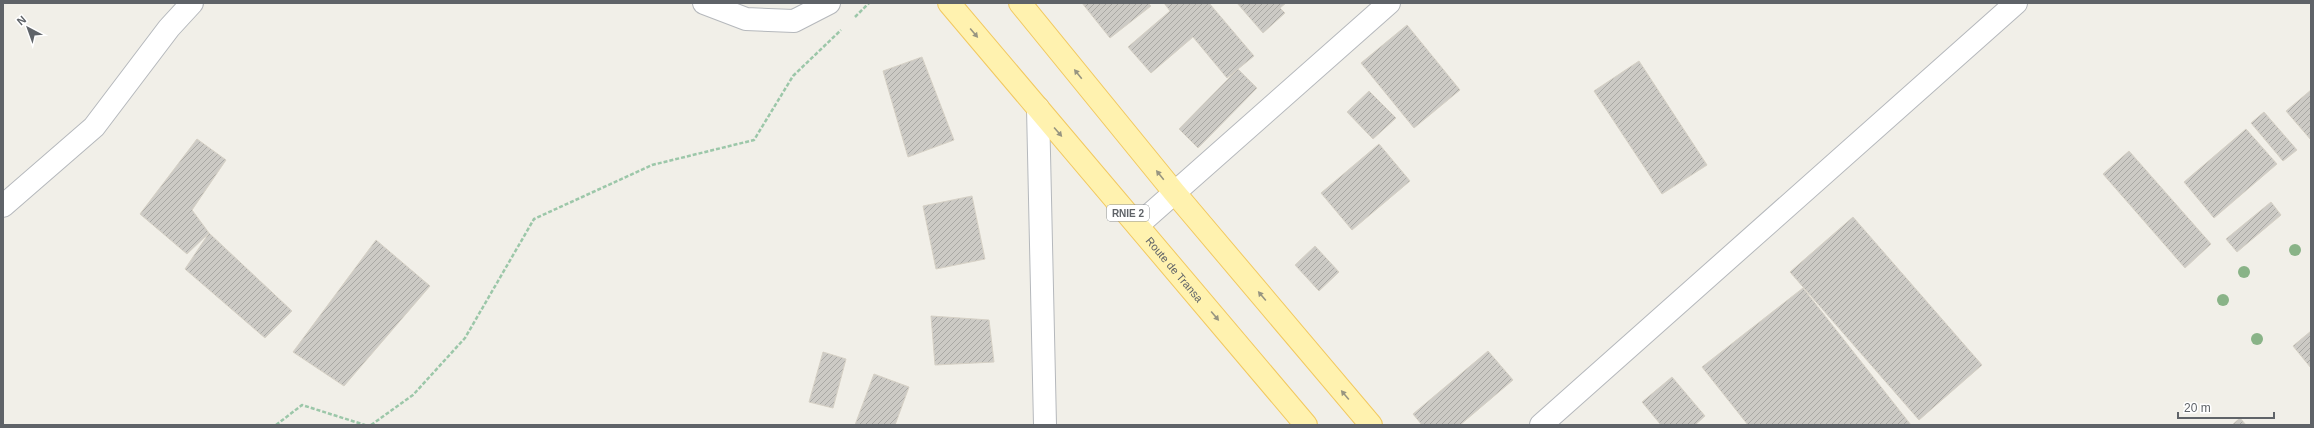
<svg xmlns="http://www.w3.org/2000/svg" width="2314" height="428" font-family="Helvetica,sans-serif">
  <defs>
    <pattern id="building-hatch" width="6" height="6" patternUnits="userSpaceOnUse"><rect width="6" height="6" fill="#cccac5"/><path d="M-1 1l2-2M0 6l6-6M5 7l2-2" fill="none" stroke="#a9a8a4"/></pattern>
  </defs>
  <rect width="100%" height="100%" fill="#f1efe8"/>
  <g fill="url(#building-hatch)" stroke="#d6d1c6">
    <path d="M 1082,3 L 1148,3 L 1151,6 L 1110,38 Z"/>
    <path d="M 1164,3 L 1209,3 L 1254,56 L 1227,78 L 1193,37 L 1151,73 L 1128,47 L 1170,11 Z"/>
    <path d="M 1237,3 L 1286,3 L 1280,8 L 1285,13 L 1263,33 Z"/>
    <path d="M 1407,25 L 1460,90 L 1414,128 L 1361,63 Z"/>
    <path d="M 922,57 L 954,140 L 908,157 L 883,71 Z"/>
    <path d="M 1639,61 L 1707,165 L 1662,194 L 1594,91 Z"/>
    <path d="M 1238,69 L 1257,88 L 1198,148 L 1179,129 Z"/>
    <path d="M 2311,90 L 2311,140 L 2286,111 Z"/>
    <path d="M 1369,91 L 1396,118 L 1373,139 L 1347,112 Z"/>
    <path d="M 2264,112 L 2297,150 L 2283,161 L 2251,123 Z"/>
    <path d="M 2246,129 L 2277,164 L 2214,218 L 2184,182 Z"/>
    <path d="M 197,139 L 226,160 L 192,210 L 209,233 L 187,254 L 140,214 Z"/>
    <path d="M 1379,144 L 1410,181 L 1352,230 L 1321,193 Z"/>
    <path d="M 2129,151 L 2211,244 L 2185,268 L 2103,174 Z"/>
    <path d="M 972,196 L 985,259 L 936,269 L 923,206 Z"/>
    <path d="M 2271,202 L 2281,215 L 2237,252 L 2226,239 Z"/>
    <path d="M 1853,217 L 1982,365 L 1919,420 L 1790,272 Z"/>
    <path d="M 209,233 L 292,311 L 265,338 L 185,269 Z"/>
    <path d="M 376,240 L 430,286 L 344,386 L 293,352 Z"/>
    <path d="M 1315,246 L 1339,272 L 1319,291 L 1295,265 Z"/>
    <path d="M 1803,288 L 1911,425 L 1748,425 L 1702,367 Z"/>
    <path d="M 931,316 L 989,320 L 994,362 L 935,365 Z"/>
    <path d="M 2311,331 L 2311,368 L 2293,346 Z"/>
    <path d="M 1488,351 L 1513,380 L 1460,425 L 1422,425 L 1413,414 Z"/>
    <path d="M 823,352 L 846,359 L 833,408 L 809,402 Z"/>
    <path d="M 874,374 L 909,387 L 895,425 L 855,425 Z"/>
    <path d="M 1672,377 L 1705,416 L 1695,425 L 1661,425 L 1642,402 Z"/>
    <path d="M 2240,418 L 2246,425 L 2232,425 Z"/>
  </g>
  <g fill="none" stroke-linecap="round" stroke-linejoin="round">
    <defs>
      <g id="minor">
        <path d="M 704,3 L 746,19 L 794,21 L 829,3"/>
        <path d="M 1038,108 L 1045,425"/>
        <path d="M 3,206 L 94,127 L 169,28 L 192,3"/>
        <path d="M 1138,225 L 1389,3"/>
        <path d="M 1541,425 L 2016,3"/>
      </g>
      <g id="major">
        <path id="s1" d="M 949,3 L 1306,425"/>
        <path d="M 1020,3 L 1174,192 L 1371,425"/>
      </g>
    </defs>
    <use href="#minor" stroke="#b5b8bc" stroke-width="24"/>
    <use href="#major" stroke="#f2c960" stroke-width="24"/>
    <g stroke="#9cc7a9" stroke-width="2.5" stroke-dasharray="4 2" stroke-linecap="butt">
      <path d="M 855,17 L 869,3"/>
      <path d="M 276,425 L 302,405 L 365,425"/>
      <path d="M 371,425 L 413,395 L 465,338 L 534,219 L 652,165 L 754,140 L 793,76 L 841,30"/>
    </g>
    <use href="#minor" stroke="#fff" stroke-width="22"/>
    <use href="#major" stroke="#fff2af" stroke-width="22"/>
  </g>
  <g fill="#89b387">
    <circle cx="2295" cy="250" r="6"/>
    <circle cx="2244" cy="272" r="6"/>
    <circle cx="2223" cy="300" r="6"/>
    <circle cx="2257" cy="339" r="6"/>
  </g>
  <defs><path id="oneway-solid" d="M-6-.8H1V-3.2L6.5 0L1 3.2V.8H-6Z"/></defs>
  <g fill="#979581">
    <use href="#oneway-solid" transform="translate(974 33) rotate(50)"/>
    <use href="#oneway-solid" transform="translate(1078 74) rotate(-129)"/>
    <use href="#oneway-solid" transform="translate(1058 132) rotate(49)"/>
    <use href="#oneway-solid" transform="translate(1160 175) rotate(-129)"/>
    <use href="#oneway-solid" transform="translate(1262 296) rotate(-130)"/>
    <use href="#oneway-solid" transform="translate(1215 316) rotate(50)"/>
    <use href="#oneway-solid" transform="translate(1345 395) rotate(-130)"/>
  </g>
  <g text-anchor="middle" stroke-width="3" stroke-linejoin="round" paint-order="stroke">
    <rect fill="#fff" stroke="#8f9295" stroke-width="1" x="1107" y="205" width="42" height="16" rx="3"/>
    <g font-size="10" font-weight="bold" fill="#5f6368">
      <text x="1128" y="217">RNIE 2</text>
    </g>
    <g font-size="11" fill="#5f6368" stroke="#fff">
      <text dy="4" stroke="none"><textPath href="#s1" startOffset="349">Route de Transa</textPath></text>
    </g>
  </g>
  <rect width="2314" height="428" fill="none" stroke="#5f6368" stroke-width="8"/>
  <g transform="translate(28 28) rotate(319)" stroke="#ffffff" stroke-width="3" paint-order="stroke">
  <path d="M0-3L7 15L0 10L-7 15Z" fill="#5f6368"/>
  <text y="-6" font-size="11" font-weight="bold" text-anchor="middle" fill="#5f6368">N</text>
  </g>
  <path d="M2178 412v6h96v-6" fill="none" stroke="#5f6368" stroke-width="2"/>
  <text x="2184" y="412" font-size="12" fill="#5f6368" stroke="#ffffff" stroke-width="3" paint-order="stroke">20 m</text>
</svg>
